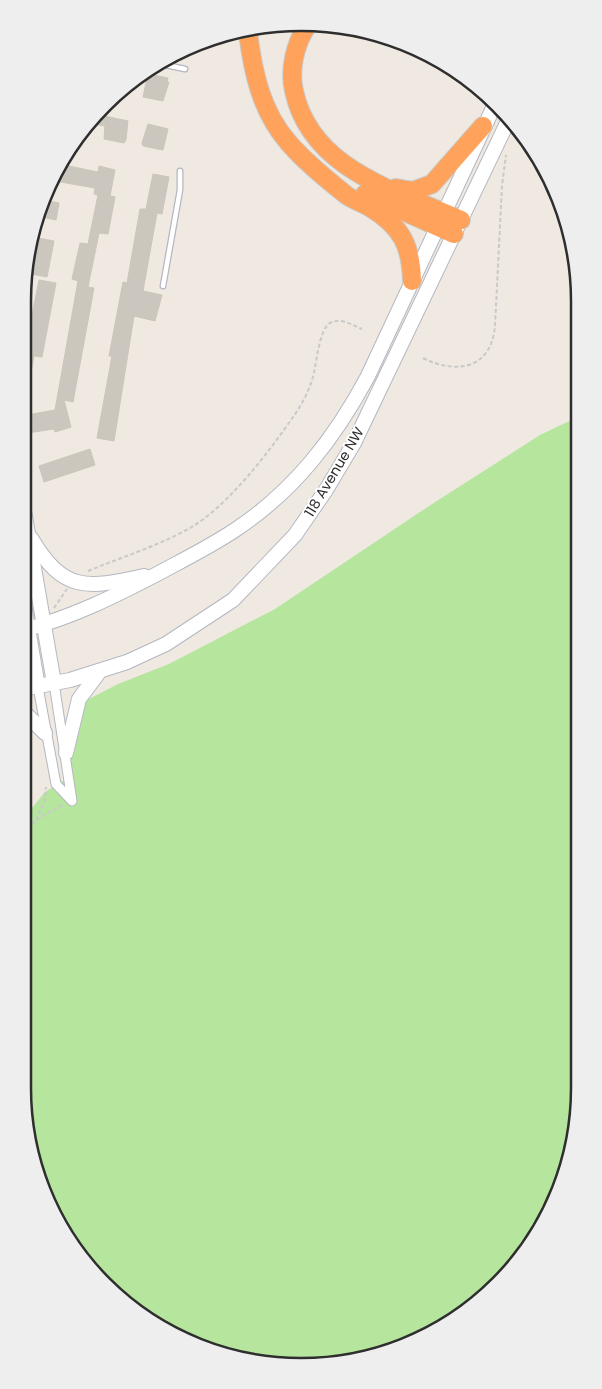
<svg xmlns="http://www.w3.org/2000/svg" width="602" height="1389" font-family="Poppins,sans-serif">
  <rect width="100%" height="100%" fill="#efe9e1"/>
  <path fill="#b6e59e" d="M 578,417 L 579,1088 L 565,1178 L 511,1271 L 440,1329 L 355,1361 L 247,1361 L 162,1329 L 91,1271 L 37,1178 L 23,1088 L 23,819 L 45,792 L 66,779 L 83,702 L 118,684 L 169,664 L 275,609 L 429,506 L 540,435 Z"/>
  <g fill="#cbc7bf" stroke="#cbc5ba">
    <path d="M 148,74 L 168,78 L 167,82 L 169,82 L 163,101 L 143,97 Z"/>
    <path d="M 95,114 L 128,121 L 126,140 L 124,143 L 104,139 L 105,126 L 88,123 Z"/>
    <path d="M 148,124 L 168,129 L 163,150 L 143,146 L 142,143 Z"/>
    <path d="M 64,165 L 98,172 L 99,166 L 115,170 L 110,196 L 115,197 L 108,234 L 99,233 L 88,287 L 94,288 L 73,402 L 64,400 L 71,427 L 55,432 L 54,429 L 27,433 L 22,416 L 55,410 L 78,281 L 72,279 L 80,243 L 88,244 L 98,195 L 94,194 L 95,188 L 55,181 Z"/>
    <path d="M 153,174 L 169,177 L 162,214 L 157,213 L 143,291 L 162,295 L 155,321 L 134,316 L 114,441 L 97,438 L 112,356 L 109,356 L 123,282 L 127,283 L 140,209 L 146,209 Z"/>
    <path d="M 44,200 L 59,203 L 56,220 L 37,216 Z"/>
    <path d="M 38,238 L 54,241 L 47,277 L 31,274 Z"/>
    <path d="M 39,280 L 56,283 L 42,357 L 34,356 L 27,394 L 22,394 L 22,351 L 25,351 Z"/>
    <path d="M 90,449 L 95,465 L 44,482 L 39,466 Z"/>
  </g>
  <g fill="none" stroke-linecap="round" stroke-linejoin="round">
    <defs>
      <g id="lane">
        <path d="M 161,64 L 185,69"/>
        <path d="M 163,286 L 180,190 L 180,171"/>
        <path d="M 23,744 L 26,744"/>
      </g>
      <path id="street" d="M 38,687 L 56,784 L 72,801 L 54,683"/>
      <g id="secondary">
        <path d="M 23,505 L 54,683"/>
        <path d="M 31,538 C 63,592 86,589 144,576"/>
        <path d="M 23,599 L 38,687"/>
        <path d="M 23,630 C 71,618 115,596 159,573 C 185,559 211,546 235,530 C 294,491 335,438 368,376 L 495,104"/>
        <path d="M 23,689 L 70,680 L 127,662 L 166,644 L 233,600 L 295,535 L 326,490 L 354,443 L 510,117"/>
        <path d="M 23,711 L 45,733"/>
        <path d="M 66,753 L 79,699 L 100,671"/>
      </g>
      <g id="highway">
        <path d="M 307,26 C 295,44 289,70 294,91 C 311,170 397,191 461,220"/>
        <path d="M 248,33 C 253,72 261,111 288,142 C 304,161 325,178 345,194 C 352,200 363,203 371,208 C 402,227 411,246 412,281"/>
        <path d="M 396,188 L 413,191 L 432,184 L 483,126"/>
        <path d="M 365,194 L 454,234"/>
      </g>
    </defs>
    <use href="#lane" stroke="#b4b7c1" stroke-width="7"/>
    <use href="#street" stroke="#b4b7c1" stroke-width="11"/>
    <use href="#secondary" stroke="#b4b7c1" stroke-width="16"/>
    <use href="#highway" stroke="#c9c9c9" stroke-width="20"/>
    <g stroke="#c9c9c9" stroke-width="2" stroke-dasharray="4 2.5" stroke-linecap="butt">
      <path d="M 423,358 C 457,375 492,369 495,325 L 502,186 L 506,155"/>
      <path d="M 88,571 C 122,557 158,546 190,528 C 227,507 269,452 293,417 C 301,406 308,393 312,380 C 317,365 318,331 330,323 C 341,317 352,325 362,329"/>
      <path d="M 54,608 L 67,589"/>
      <path d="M 36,820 L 45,800 L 46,787"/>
      <path d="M 23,834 L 36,820 L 63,805"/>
    </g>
    <use href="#lane" stroke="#fff" stroke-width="4.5"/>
    <use href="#street" stroke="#fff" stroke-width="9"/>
    <use href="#secondary" stroke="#fff" stroke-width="14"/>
    <use href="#highway" stroke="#ffa35c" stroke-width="18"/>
  </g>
  <g text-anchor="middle" stroke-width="4" stroke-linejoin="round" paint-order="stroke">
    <g font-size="14" fill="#2e2e2e" stroke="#fff">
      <text transform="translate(334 472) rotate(-59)" y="5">118 Avenue NW</text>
    </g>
  </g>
  <path d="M0 0H602V1389H0ZM301 31H301A270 270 0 0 1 571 301V1088A270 270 0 0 1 301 1358H301A270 270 0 0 1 31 1088V301A270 270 0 0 1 301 31Z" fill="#eee" fill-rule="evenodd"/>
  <path fill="none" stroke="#2e2e2e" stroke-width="2.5" d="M301 31H301A270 270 0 0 1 571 301V1088A270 270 0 0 1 301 1358H301A270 270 0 0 1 31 1088V301A270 270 0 0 1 301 31Z"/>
</svg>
